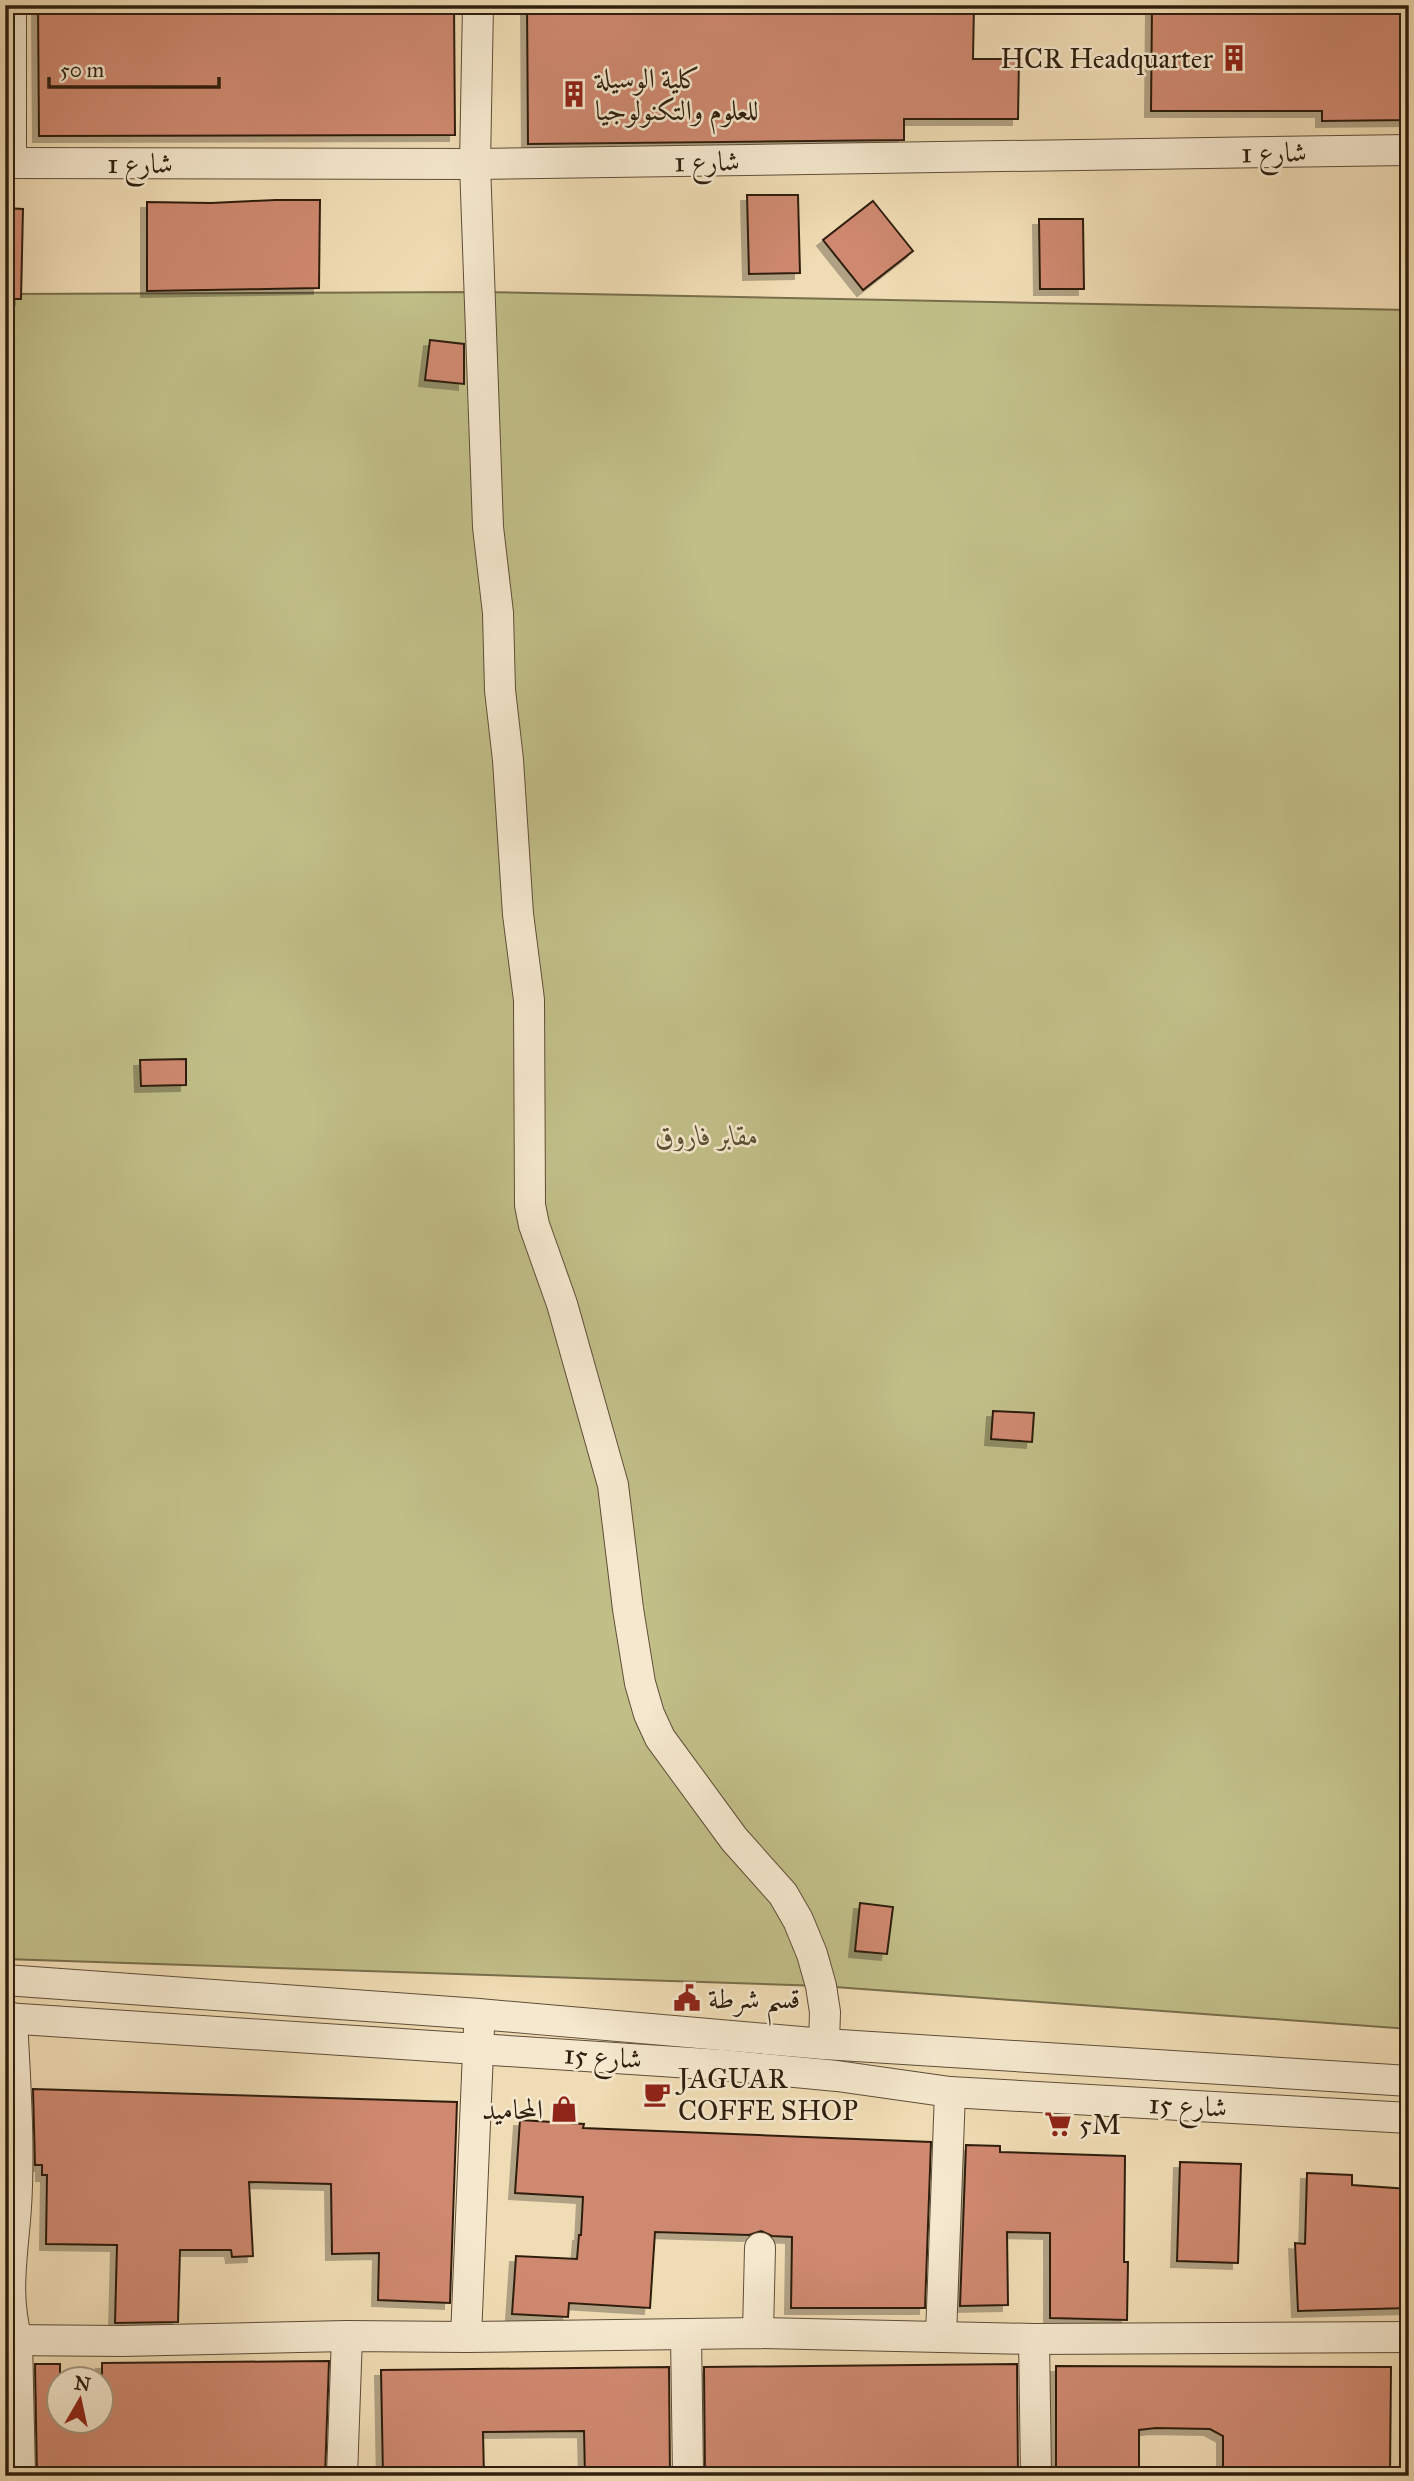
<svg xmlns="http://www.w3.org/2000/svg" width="1414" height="2481" font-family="'IM FELL Great Primer',Amiri,serif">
  <defs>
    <filter id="shadow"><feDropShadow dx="-6" dy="6" stdDeviation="0" flood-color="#0004"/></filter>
  </defs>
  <rect width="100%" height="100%" fill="#f0dcb4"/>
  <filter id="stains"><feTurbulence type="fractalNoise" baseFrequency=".00286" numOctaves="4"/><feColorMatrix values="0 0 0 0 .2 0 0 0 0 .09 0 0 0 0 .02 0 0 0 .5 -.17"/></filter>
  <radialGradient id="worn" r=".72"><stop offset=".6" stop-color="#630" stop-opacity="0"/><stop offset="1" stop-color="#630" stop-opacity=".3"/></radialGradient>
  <path fill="#c1be88" stroke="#786e4b" stroke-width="2" d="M 481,292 L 1409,310 L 1409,2029 L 821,1986 L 5,1959 L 5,294 Z"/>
  <g fill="#cf896f" stroke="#2f1f0e" stroke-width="2" filter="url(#shadow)">
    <path d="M 38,5 L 454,5 L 455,135 L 39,136 Z"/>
    <path d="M 527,5 L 974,5 L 973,59 L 1019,59 L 1018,119 L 904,119 L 904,140 L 528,144 Z"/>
    <path d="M 1152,5 L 1409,5 L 1409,120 L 1322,121 L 1322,111 L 1151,111 Z"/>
    <path d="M 747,195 L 798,195 L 800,273 L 749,274 Z"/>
    <path d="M 276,200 L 320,200 L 319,288 L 147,291 L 147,202 L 211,203 Z"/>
    <path d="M 873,201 L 913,251 L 863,290 L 823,240 Z"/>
    <path d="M 5,208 L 23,209 L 21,299 L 5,299 Z"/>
    <path d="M 1039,219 L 1083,219 L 1084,289 L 1040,289 Z"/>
    <path d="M 430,340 L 464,344 L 464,384 L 425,380 Z"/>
    <path d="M 186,1059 L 186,1085 L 141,1086 L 140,1060 Z"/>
    <path d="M 993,1411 L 1034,1413 L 1032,1442 L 991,1439 Z"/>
    <path d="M 860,1903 L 893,1907 L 887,1954 L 855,1951 Z"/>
    <path d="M 33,2089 L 457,2102 L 450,2303 L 378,2300 L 379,2253 L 332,2254 L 331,2184 L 249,2182 L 253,2256 L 232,2257 L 231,2250 L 180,2250 L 178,2322 L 115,2323 L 117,2245 L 46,2244 L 47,2175 L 42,2175 L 42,2165 L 35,2165 Z"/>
    <path d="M 520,2120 L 584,2124 L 583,2128 L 931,2142 L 925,2308 L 791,2308 L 792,2237 L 772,2236 L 761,2231 L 749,2235 L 655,2232 L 650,2308 L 569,2303 L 568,2317 L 512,2314 L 516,2256 L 577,2259 L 579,2235 L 581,2235 L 583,2197 L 515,2193 Z"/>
    <path d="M 966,2145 L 1000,2146 L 1000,2152 L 1125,2156 L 1124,2262 L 1128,2262 L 1127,2320 L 1050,2318 L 1050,2233 L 1007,2232 L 1008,2305 L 960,2306 Z"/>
    <path d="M 1180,2162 L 1241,2164 L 1238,2263 L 1177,2261 Z"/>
    <path d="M 1307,2173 L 1352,2175 L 1352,2185 L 1409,2189 L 1409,2308 L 1298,2311 L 1295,2243 L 1305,2244 Z"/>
    <path d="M 329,2361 L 325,2476 L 37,2476 L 35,2364 L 60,2364 L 60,2421 L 102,2421 L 102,2363 Z"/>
    <path d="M 1017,2364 L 1018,2476 L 705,2476 L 704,2367 Z"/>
    <path d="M 1056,2366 L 1391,2367 L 1390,2476 L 1223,2476 L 1223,2436 L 1210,2429 L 1156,2428 L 1139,2430 L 1139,2476 L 1056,2476 Z"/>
    <path d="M 669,2367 L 670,2476 L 585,2476 L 584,2431 L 483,2432 L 484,2476 L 383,2476 L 381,2370 Z"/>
  </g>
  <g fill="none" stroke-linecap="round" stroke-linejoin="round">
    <defs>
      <g id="minor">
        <path d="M 11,5 L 11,162"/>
        <path d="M 478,5 L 475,164 L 488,527 L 498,613 L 500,690 L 508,760 L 518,914 L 529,1000 L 530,1205 L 534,1225 L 562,1304 L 613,1485 L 628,1609 L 640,1683 L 649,1714 L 660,1738 L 734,1839 L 783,1894 L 798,1920 L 812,1954 L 821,1986 L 825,2012 L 824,2044"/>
        <path d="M 5,163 L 475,164 L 1409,150"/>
        <path d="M 5,1980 L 479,2014 L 824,2044 L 1409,2081"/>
        <path d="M 5,2018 L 722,2065 L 837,2076 L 950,2092 L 1409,2118"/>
        <path d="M 12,2018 C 15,2081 20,2144 16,2207 C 13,2254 4,2293 17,2340 L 20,2476"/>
        <path d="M 758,2333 L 760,2248"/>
        <path d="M 686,2334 L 688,2476"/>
        <path d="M 941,2336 L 950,2092"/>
        <path d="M 466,2337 L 479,2028"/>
        <path d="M 1034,2339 L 1036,2476"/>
        <path d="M 5,2340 L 122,2341 L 347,2336 L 466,2337 L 758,2333 L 1034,2339 L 1409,2337"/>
        <path d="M 342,2476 L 347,2336"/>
      </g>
    </defs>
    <use href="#minor" stroke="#5f4e38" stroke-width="32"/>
    <use href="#minor" stroke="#f5e8ce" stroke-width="30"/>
  </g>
  <defs>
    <symbol id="building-bare" viewBox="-9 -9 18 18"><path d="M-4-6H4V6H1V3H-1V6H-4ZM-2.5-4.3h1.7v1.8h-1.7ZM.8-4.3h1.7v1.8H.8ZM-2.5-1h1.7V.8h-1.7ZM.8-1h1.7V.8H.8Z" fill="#8f2418" stroke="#f5e8ce" stroke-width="2.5" paint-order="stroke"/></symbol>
    <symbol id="civic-bare" viewBox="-9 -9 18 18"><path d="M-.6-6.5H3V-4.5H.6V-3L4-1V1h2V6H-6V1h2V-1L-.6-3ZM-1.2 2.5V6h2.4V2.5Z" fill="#8f2418" stroke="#f5e8ce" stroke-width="2.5" paint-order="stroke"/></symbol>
    <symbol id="cafe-bare" viewBox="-9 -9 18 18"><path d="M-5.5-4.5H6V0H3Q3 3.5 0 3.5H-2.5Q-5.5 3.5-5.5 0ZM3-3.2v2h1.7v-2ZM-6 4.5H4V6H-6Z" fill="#8f2418" stroke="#f5e8ce" stroke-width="2.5" paint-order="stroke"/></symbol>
    <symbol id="shop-bare" viewBox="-9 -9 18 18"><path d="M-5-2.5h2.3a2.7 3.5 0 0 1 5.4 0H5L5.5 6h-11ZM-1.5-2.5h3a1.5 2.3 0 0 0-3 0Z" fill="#8f2418" stroke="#f5e8ce" stroke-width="2.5" paint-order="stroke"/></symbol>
    <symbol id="supermarket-bare" viewBox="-9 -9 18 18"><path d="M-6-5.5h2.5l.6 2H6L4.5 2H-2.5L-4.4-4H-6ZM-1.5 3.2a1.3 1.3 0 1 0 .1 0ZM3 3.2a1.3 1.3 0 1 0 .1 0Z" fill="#8f2418" stroke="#f5e8ce" stroke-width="2.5" paint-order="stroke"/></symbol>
  </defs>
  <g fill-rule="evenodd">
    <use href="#building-bare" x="1215" y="39" width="38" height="38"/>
    <use href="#building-bare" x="555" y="75" width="38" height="38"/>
    <use href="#civic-bare" x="668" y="1979" width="38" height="38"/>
    <use href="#cafe-bare" x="638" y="2075" width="38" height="38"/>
    <use href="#shop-bare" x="545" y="2090" width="38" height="38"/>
    <use href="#supermarket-bare" x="1039" y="2105" width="38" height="38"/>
  </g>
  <g text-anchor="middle" stroke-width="5" stroke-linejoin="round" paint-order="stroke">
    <g font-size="28" fill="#2f1f0e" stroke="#f5e8ce" text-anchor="start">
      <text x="1213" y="68" text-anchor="end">HCR Headquarter</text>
      <text x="595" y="88">كلية الوسيلة<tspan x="595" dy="32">للعلوم والتكنولوجيا</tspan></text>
      <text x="708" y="2008">قسم شرطة</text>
      <text x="678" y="2088">JAGUAR<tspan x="678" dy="32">COFFE SHOP</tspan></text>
      <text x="543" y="2119" text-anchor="end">المحاميد</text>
      <text x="1079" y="2134">5M</text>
    </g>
    <g font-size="28" fill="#2f1f0e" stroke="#f5e8ce">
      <text transform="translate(1274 152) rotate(-1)" y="10">شارع 1</text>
      <text transform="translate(707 161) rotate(-1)" y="10">شارع 1</text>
      <text x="140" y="173">شارع 1</text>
      <text transform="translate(603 2056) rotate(4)" y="10">شارع 15</text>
      <text transform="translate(1188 2105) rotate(3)" y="10">شارع 15</text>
    </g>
    <g font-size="28" font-style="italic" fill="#5b4f33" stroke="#f5e8ce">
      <text x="707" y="1145">مقابر فاروق</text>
    </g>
  </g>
  <rect width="1414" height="2481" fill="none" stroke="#f0dcb4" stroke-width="28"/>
  <rect x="7" y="7" width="1400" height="2467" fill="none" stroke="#2f1f0e" stroke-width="3.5"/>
  <rect x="14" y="14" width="1386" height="2453" fill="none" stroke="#2f1f0e" stroke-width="2"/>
  <g transform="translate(80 2400) rotate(9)"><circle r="33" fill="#f5e8ce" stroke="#a69881" stroke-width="2"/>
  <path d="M0-5L12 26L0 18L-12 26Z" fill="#8f2418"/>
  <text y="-10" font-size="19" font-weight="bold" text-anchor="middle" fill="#2f1f0e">N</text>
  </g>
  <path d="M49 77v10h170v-10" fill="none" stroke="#2f1f0e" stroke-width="3.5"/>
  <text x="60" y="77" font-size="21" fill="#2f1f0e" stroke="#f5e8ce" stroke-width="5" paint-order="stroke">50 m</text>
  <rect width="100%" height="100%" filter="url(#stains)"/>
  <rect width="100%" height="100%" fill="url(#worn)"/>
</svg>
